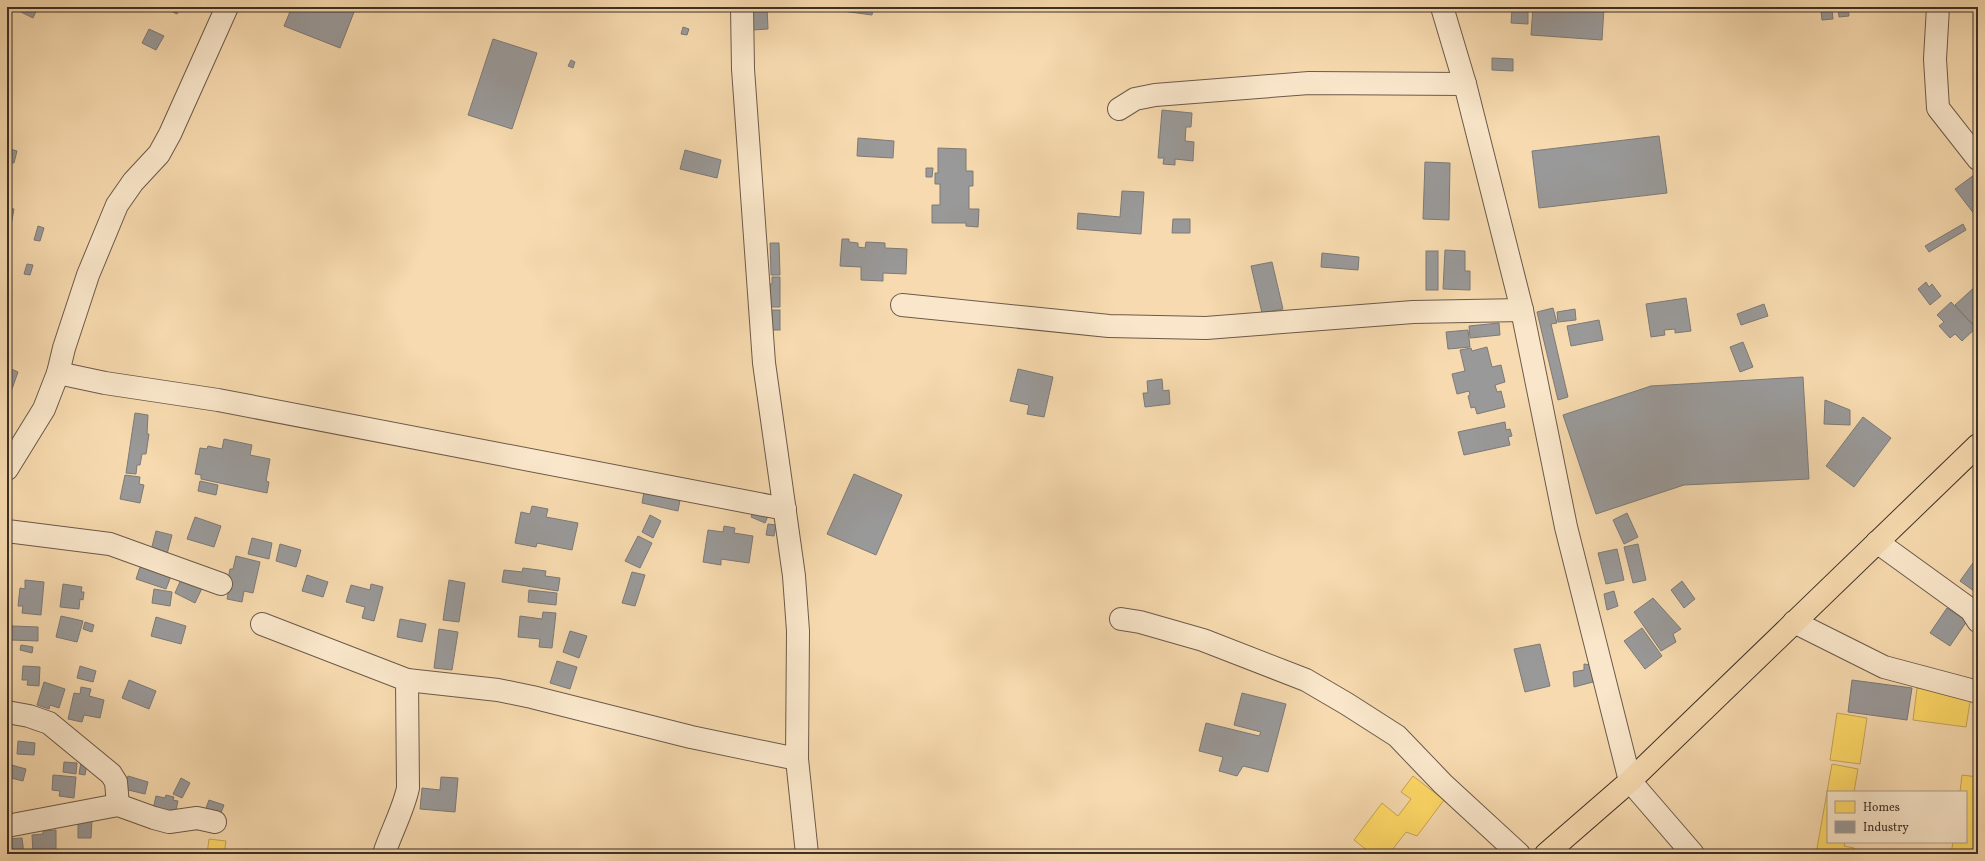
<svg xmlns="http://www.w3.org/2000/svg" width="1985" height="861" font-family="Vollkorn,serif">
  <rect width="100%" height="100%" fill="#f7daaf"/>
  <filter id="stains"><feTurbulence type="fractalNoise" baseFrequency=".005" numOctaves="4"/><feColorMatrix values="0 0 0 0 .2 0 0 0 0 .09 0 0 0 0 .02 0 0 0 .5 -.17"/></filter>
  <radialGradient id="worn" r=".72"><stop offset=".6" stop-color="#630" stop-opacity="0"/><stop offset="1" stop-color="#630" stop-opacity=".3"/></radialGradient>
  <g fill="#ffd966" stroke="#c5a653">
    <path d="M 1917,688 L 1971,696 L 1966,727 L 1913,720 Z"/>
    <path d="M 1837,713 L 1867,718 L 1860,764 L 1830,760 Z"/>
    <path d="M 1832,764 L 1858,769 L 1854,792 L 1828,792 L 1828,842 L 1845,842 L 1844,846 L 1854,848 L 1852,854 L 1816,854 Z"/>
    <path d="M 1962,775 L 1978,777 L 1978,854 L 1951,854 L 1953,842 L 1966,842 L 1966,792 L 1960,792 Z"/>
    <path d="M 1413,776 L 1444,800 L 1417,836 L 1406,832 L 1389,854 L 1372,854 L 1354,840 L 1382,803 L 1398,816 L 1411,799 L 1401,792 Z"/>
    <path d="M 209,839 L 226,841 L 224,854 L 207,854 Z"/>
    <path d="M 244,849 L 267,851 L 267,854 L 244,854 Z"/>
  </g>
  <g fill="#999" stroke="#7d7a77">
    <path d="M 21,7 L 38,7 L 33,18 L 19,11 Z"/>
    <path d="M 162,7 L 180,7 L 177,14 Z"/>
    <path d="M 292,7 L 356,7 L 340,48 L 284,26 Z"/>
    <path d="M 752,7 L 767,7 L 768,29 L 753,30 Z"/>
    <path d="M 835,7 L 873,7 L 872,15 L 835,10 Z"/>
    <path d="M 1533,7 L 1604,7 L 1602,40 L 1531,35 Z"/>
    <path d="M 1838,7 L 1848,7 L 1849,16 L 1839,17 Z"/>
    <path d="M 1512,10 L 1528,11 L 1528,24 L 1511,23 Z"/>
    <path d="M 1832,10 L 1833,19 L 1822,20 L 1821,11 Z"/>
    <path d="M 683,27 L 689,29 L 687,35 L 681,34 Z"/>
    <path d="M 149,29 L 164,36 L 156,50 L 142,43 Z"/>
    <path d="M 493,39 L 537,53 L 512,129 L 468,115 Z"/>
    <path d="M 1492,58 L 1513,59 L 1513,71 L 1492,70 Z"/>
    <path d="M 571,60 L 575,62 L 573,68 L 568,66 Z"/>
    <path d="M 1162,110 L 1192,113 L 1191,127 L 1186,127 L 1185,141 L 1194,142 L 1193,161 L 1175,159 L 1175,165 L 1163,164 L 1164,158 L 1158,158 Z"/>
    <path d="M 1659,136 L 1667,193 L 1539,208 L 1532,151 Z"/>
    <path d="M 858,138 L 894,141 L 893,158 L 857,156 Z"/>
    <path d="M 7,148 L 17,151 L 14,163 L 7,162 Z"/>
    <path d="M 938,148 L 966,149 L 966,171 L 973,171 L 973,186 L 969,186 L 969,209 L 979,209 L 978,227 L 966,226 L 966,223 L 932,223 L 932,205 L 940,205 L 940,184 L 935,184 L 935,173 L 938,173 Z"/>
    <path d="M 685,150 L 721,160 L 717,178 L 680,169 Z"/>
    <path d="M 1425,162 L 1450,163 L 1449,220 L 1423,219 Z"/>
    <path d="M 926,168 L 933,168 L 932,177 L 926,177 Z"/>
    <path d="M 1978,172 L 1978,219 L 1955,189 Z"/>
    <path d="M 1122,191 L 1144,192 L 1141,234 L 1077,229 L 1078,213 L 1120,217 Z"/>
    <path d="M 7,208 L 14,209 L 7,247 Z"/>
    <path d="M 1173,219 L 1190,219 L 1190,233 L 1172,233 Z"/>
    <path d="M 1963,224 L 1966,230 L 1929,252 L 1925,246 Z"/>
    <path d="M 38,226 L 44,228 L 40,241 L 34,240 Z"/>
    <path d="M 842,239 L 849,239 L 849,242 L 858,243 L 858,247 L 865,248 L 866,242 L 885,243 L 885,248 L 907,249 L 906,274 L 883,273 L 883,281 L 861,280 L 861,267 L 840,266 Z"/>
    <path d="M 770,243 L 779,243 L 780,275 L 771,275 Z"/>
    <path d="M 1445,250 L 1465,251 L 1465,271 L 1470,271 L 1470,290 L 1443,289 Z"/>
    <rect x="1426" y="251" width="12" height="39"/>
    <path d="M 1322,253 L 1359,257 L 1358,270 L 1321,267 Z"/>
    <path d="M 1272,262 L 1283,309 L 1262,313 L 1251,266 Z"/>
    <path d="M 27,264 L 33,265 L 30,275 L 24,274 Z"/>
    <path d="M 772,277 L 780,277 L 780,307 L 771,307 L 770,284 L 772,284 Z"/>
    <path d="M 1926,282 L 1929,287 L 1932,284 L 1941,296 L 1930,305 L 1918,289 Z"/>
    <path d="M 1978,284 L 1978,319 L 1972,324 L 1955,305 Z"/>
    <path d="M 1686,298 L 1691,331 L 1675,333 L 1675,329 L 1664,330 L 1665,335 L 1651,337 L 1646,304 Z"/>
    <path d="M 1951,302 L 1976,328 L 1962,341 L 1955,334 L 1950,338 L 1939,326 L 1944,322 L 1937,315 Z"/>
    <path d="M 1764,304 L 1768,316 L 1741,325 L 1737,314 Z"/>
    <path d="M 1553,308 L 1557,323 L 1551,324 L 1568,397 L 1558,400 L 1537,312 Z"/>
    <path d="M 1575,309 L 1576,320 L 1558,322 L 1557,312 Z"/>
    <rect x="772" y="310" width="8" height="20"/>
    <path d="M 1599,320 L 1603,340 L 1571,346 L 1567,326 Z"/>
    <path d="M 1499,323 L 1500,335 L 1470,338 L 1469,326 Z"/>
    <path d="M 1468,330 L 1470,347 L 1448,349 L 1446,332 Z"/>
    <path d="M 1743,342 L 1753,367 L 1740,372 L 1730,347 Z"/>
    <path d="M 1487,347 L 1492,367 L 1501,365 L 1505,382 L 1495,385 L 1497,392 L 1501,391 L 1505,407 L 1477,414 L 1475,407 L 1471,408 L 1468,396 L 1470,395 L 1469,391 L 1457,394 L 1452,374 L 1465,371 L 1460,350 L 1471,348 L 1472,351 Z"/>
    <path d="M 7,367 L 18,372 L 12,389 L 7,387 Z"/>
    <path d="M 1018,369 L 1053,377 L 1044,417 L 1027,414 L 1029,405 L 1010,401 Z"/>
    <path d="M 1803,377 L 1809,479 L 1684,485 L 1596,514 L 1563,415 L 1651,386 Z"/>
    <path d="M 1162,379 L 1163,391 L 1169,390 L 1170,404 L 1145,407 L 1143,393 L 1148,393 L 1147,381 Z"/>
    <path d="M 1825,400 L 1850,410 L 1850,425 L 1824,424 Z"/>
    <path d="M 135,413 L 148,415 L 147,434 L 149,434 L 146,454 L 142,454 L 140,465 L 137,465 L 136,474 L 126,473 Z"/>
    <path d="M 1863,417 L 1891,438 L 1854,487 L 1826,466 Z"/>
    <path d="M 1505,422 L 1506,430 L 1510,429 L 1512,436 L 1508,437 L 1510,445 L 1464,455 L 1458,432 Z"/>
    <path d="M 224,439 L 252,445 L 250,455 L 270,459 L 266,481 L 269,482 L 267,493 L 201,479 L 201,475 L 195,474 L 200,448 L 207,449 L 208,446 L 222,449 Z"/>
    <path d="M 854,474 L 902,495 L 876,555 L 827,534 Z"/>
    <path d="M 125,475 L 140,477 L 139,484 L 144,485 L 140,503 L 120,499 Z"/>
    <path d="M 200,481 L 218,485 L 216,495 L 198,491 Z"/>
    <path d="M 644,492 L 680,500 L 678,511 L 642,503 Z"/>
    <path d="M 532,506 L 548,509 L 546,517 L 578,523 L 572,550 L 537,543 L 536,547 L 515,543 L 521,512 L 530,514 Z"/>
    <path d="M 755,508 L 769,514 L 765,523 L 751,517 Z"/>
    <path d="M 1627,513 L 1638,537 L 1624,544 L 1613,520 Z"/>
    <path d="M 650,515 L 661,521 L 653,538 L 642,532 Z"/>
    <path d="M 195,517 L 221,526 L 214,547 L 187,539 Z"/>
    <path d="M 768,524 L 776,525 L 774,536 L 766,535 Z"/>
    <path d="M 724,526 L 735,528 L 734,533 L 753,536 L 749,563 L 721,559 L 721,565 L 703,562 L 708,530 L 723,532 Z"/>
    <path d="M 156,531 L 172,535 L 166,558 L 150,554 Z"/>
    <path d="M 638,536 L 652,543 L 640,568 L 625,561 Z"/>
    <path d="M 252,538 L 272,543 L 269,559 L 248,554 Z"/>
    <path d="M 280,544 L 301,550 L 296,567 L 276,561 Z"/>
    <path d="M 1638,544 L 1646,580 L 1633,583 L 1624,547 Z"/>
    <path d="M 1617,549 L 1624,580 L 1606,584 L 1598,553 Z"/>
    <path d="M 236,556 L 260,562 L 253,593 L 244,591 L 242,602 L 227,599 L 231,579 L 228,579 L 230,569 L 233,569 Z"/>
    <path d="M 1978,556 L 1978,594 L 1960,581 Z"/>
    <path d="M 142,561 L 173,571 L 166,589 L 136,579 Z"/>
    <path d="M 523,568 L 546,571 L 545,576 L 560,578 L 558,591 L 502,582 L 504,570 L 522,572 Z"/>
    <path d="M 632,572 L 645,575 L 635,606 L 622,603 Z"/>
    <path d="M 183,575 L 205,582 L 195,603 L 175,593 Z"/>
    <path d="M 307,575 L 328,582 L 323,597 L 302,591 Z"/>
    <path d="M 25,580 L 44,582 L 41,615 L 22,613 L 23,606 L 18,606 L 20,588 L 25,589 Z"/>
    <path d="M 449,580 L 465,583 L 459,622 L 443,620 Z"/>
    <path d="M 1682,581 L 1695,599 L 1684,608 L 1671,590 Z"/>
    <path d="M 63,584 L 82,587 L 81,592 L 84,592 L 83,600 L 80,599 L 79,609 L 60,607 Z"/>
    <path d="M 371,584 L 383,587 L 374,621 L 362,618 L 365,607 L 346,602 L 351,585 L 370,590 Z"/>
    <path d="M 154,589 L 172,592 L 170,606 L 152,603 Z"/>
    <path d="M 529,590 L 557,593 L 556,605 L 528,602 Z"/>
    <path d="M 1614,591 L 1618,606 L 1607,610 L 1604,594 Z"/>
    <path d="M 1653,598 L 1681,629 L 1673,634 L 1676,642 L 1661,651 L 1634,612 Z"/>
    <path d="M 1947,608 L 1967,621 L 1950,646 L 1930,633 Z"/>
    <path d="M 543,612 L 556,613 L 552,648 L 539,647 L 540,639 L 518,637 L 520,616 L 542,619 Z"/>
    <path d="M 61,616 L 83,621 L 77,642 L 56,637 Z"/>
    <path d="M 156,617 L 186,626 L 181,644 L 151,636 Z"/>
    <path d="M 400,619 L 426,624 L 422,642 L 397,637 Z"/>
    <path d="M 85,622 L 94,625 L 92,632 L 83,629 Z"/>
    <path d="M 12,626 L 38,627 L 38,641 L 11,640 Z"/>
    <path d="M 1642,628 L 1662,656 L 1645,669 L 1624,641 Z"/>
    <path d="M 439,629 L 458,632 L 452,670 L 434,668 Z"/>
    <path d="M 570,631 L 587,636 L 579,658 L 563,652 Z"/>
    <path d="M 1540,644 L 1550,686 L 1525,692 L 1514,649 Z"/>
    <path d="M 21,645 L 33,647 L 32,653 L 20,650 Z"/>
    <path d="M 557,661 L 577,667 L 570,689 L 550,683 Z"/>
    <path d="M 1584,664 L 1591,665 L 1593,682 L 1574,687 L 1573,672 L 1584,670 Z"/>
    <path d="M 23,666 L 40,667 L 39,686 L 27,685 L 28,680 L 22,680 Z"/>
    <path d="M 80,666 L 96,671 L 93,682 L 77,678 Z"/>
    <path d="M 129,680 L 156,691 L 149,709 L 122,698 Z"/>
    <path d="M 1852,680 L 1912,688 L 1907,720 L 1848,712 Z"/>
    <path d="M 44,682 L 65,689 L 59,708 L 50,705 L 49,709 L 37,705 Z"/>
    <path d="M 81,687 L 91,689 L 89,696 L 104,700 L 100,718 L 84,715 L 82,722 L 68,719 L 74,693 L 80,694 Z"/>
    <path d="M 1242,693 L 1286,704 L 1268,772 L 1243,766 L 1237,776 L 1219,771 L 1223,757 L 1199,751 L 1206,723 L 1259,736 L 1261,732 L 1234,725 Z"/>
    <path d="M 7,740 L 11,740 L 9,761 L 7,761 Z"/>
    <path d="M 18,741 L 35,743 L 34,755 L 17,754 Z"/>
    <path d="M 64,762 L 77,763 L 76,774 L 63,772 Z"/>
    <path d="M 81,762 L 87,763 L 85,775 L 79,774 Z"/>
    <path d="M 8,764 L 26,769 L 23,781 L 7,777 Z"/>
    <path d="M 53,775 L 76,777 L 74,798 L 59,796 L 60,791 L 52,790 Z"/>
    <path d="M 128,776 L 148,782 L 145,794 L 124,789 Z"/>
    <path d="M 441,777 L 458,778 L 455,812 L 420,809 L 422,788 L 440,790 Z"/>
    <path d="M 181,778 L 190,783 L 182,798 L 173,794 Z"/>
    <path d="M 166,795 L 174,797 L 173,800 L 178,801 L 174,819 L 152,814 L 156,796 L 165,798 Z"/>
    <path d="M 209,800 L 224,805 L 219,818 L 204,813 Z"/>
    <path d="M 78,820 L 92,820 L 91,838 L 78,838 Z"/>
    <path d="M 56,830 L 56,851 L 33,852 L 32,835 L 43,834 L 43,831 Z"/>
    <path d="M 22,838 L 24,854 L 7,854 L 7,839 Z"/>
  </g>
  <g fill="none" stroke-linecap="round" stroke-linejoin="round">
    <defs>
      <g id="minor">
        <path d="M 742,7 L 743,69 L 764,363 L 794,576 L 798,631 L 797,759 L 807,854"/>
        <path d="M 1442,7 L 1465,84 L 1522,310 L 1566,527 L 1630,781 L 1693,854"/>
        <path d="M 1938,7 L 1935,59 L 1938,108 L 1978,159"/>
        <path d="M 1119,109 L 1135,99 L 1155,95 L 1309,83 L 1465,84"/>
        <path d="M 902,305 L 1109,326 L 1206,328 L 1413,312 L 1522,310"/>
        <path d="M 58,373 L 105,383 L 218,400 L 785,509"/>
        <path d="M 7,469 L 44,409 L 58,373 L 64,348 L 88,275 L 117,205 L 133,182 L 159,154 L 170,134 L 227,7"/>
        <path d="M 7,531 L 110,544 L 221,584"/>
        <path d="M 1877,542 L 1971,610 L 1978,621"/>
        <path d="M 1121,619 L 1140,622 L 1203,640 L 1306,680 L 1347,704 L 1397,736 L 1443,784 L 1519,854"/>
        <path d="M 1794,622 L 1884,667 L 1978,692"/>
        <path d="M 262,624 L 407,680 L 498,690 L 532,697 L 691,737 L 797,759"/>
        <path d="M 7,712 L 29,716 L 49,723 L 111,774 L 116,782 L 118,805"/>
        <path d="M 7,826 L 118,805 L 154,818 L 169,822 L 197,818 L 215,822"/>
        <path d="M 384,854 C 391,832 403,811 408,788 L 407,680"/>
      </g>
      <path id="highway" d="M 1546,854 L 1630,781 L 1978,445"/>
    </defs>
    <use href="#minor" stroke="#6c5a49" stroke-width="24"/>
    <use href="#highway" stroke="#3d3027" stroke-width="24"/>
    <use href="#minor" stroke="#fae7cb" stroke-width="22"/>
    <use href="#highway" stroke="#f7daaf" stroke-width="22"/>
  </g>
  <rect width="1985" height="861" fill="none" stroke="#f7daaf" stroke-width="24"/>
  <rect x="8" y="8" width="1969" height="845" fill="none" stroke="#3d3027" stroke-width="2"/>
  <rect x="12" y="12" width="1961" height="837" fill="none" stroke="#3d3027"/>
  <rect x="1827" y="791" width="140" height="52" fill="#fae7cb" stroke="#ae9e89"/>
  <rect x="1835" y="801" width="20" height="12" fill="#ffd966" stroke="#ae9e89"/>
  <text x="1863" y="811" font-size="12" fill="#3d3027">Homes</text>
  <rect x="1835" y="821" width="20" height="12" fill="#999999" stroke="#ae9e89"/>
  <text x="1863" y="831" font-size="12" fill="#3d3027">Industry</text>
  <rect width="100%" height="100%" filter="url(#stains)"/>
  <rect width="100%" height="100%" fill="url(#worn)"/>
</svg>
